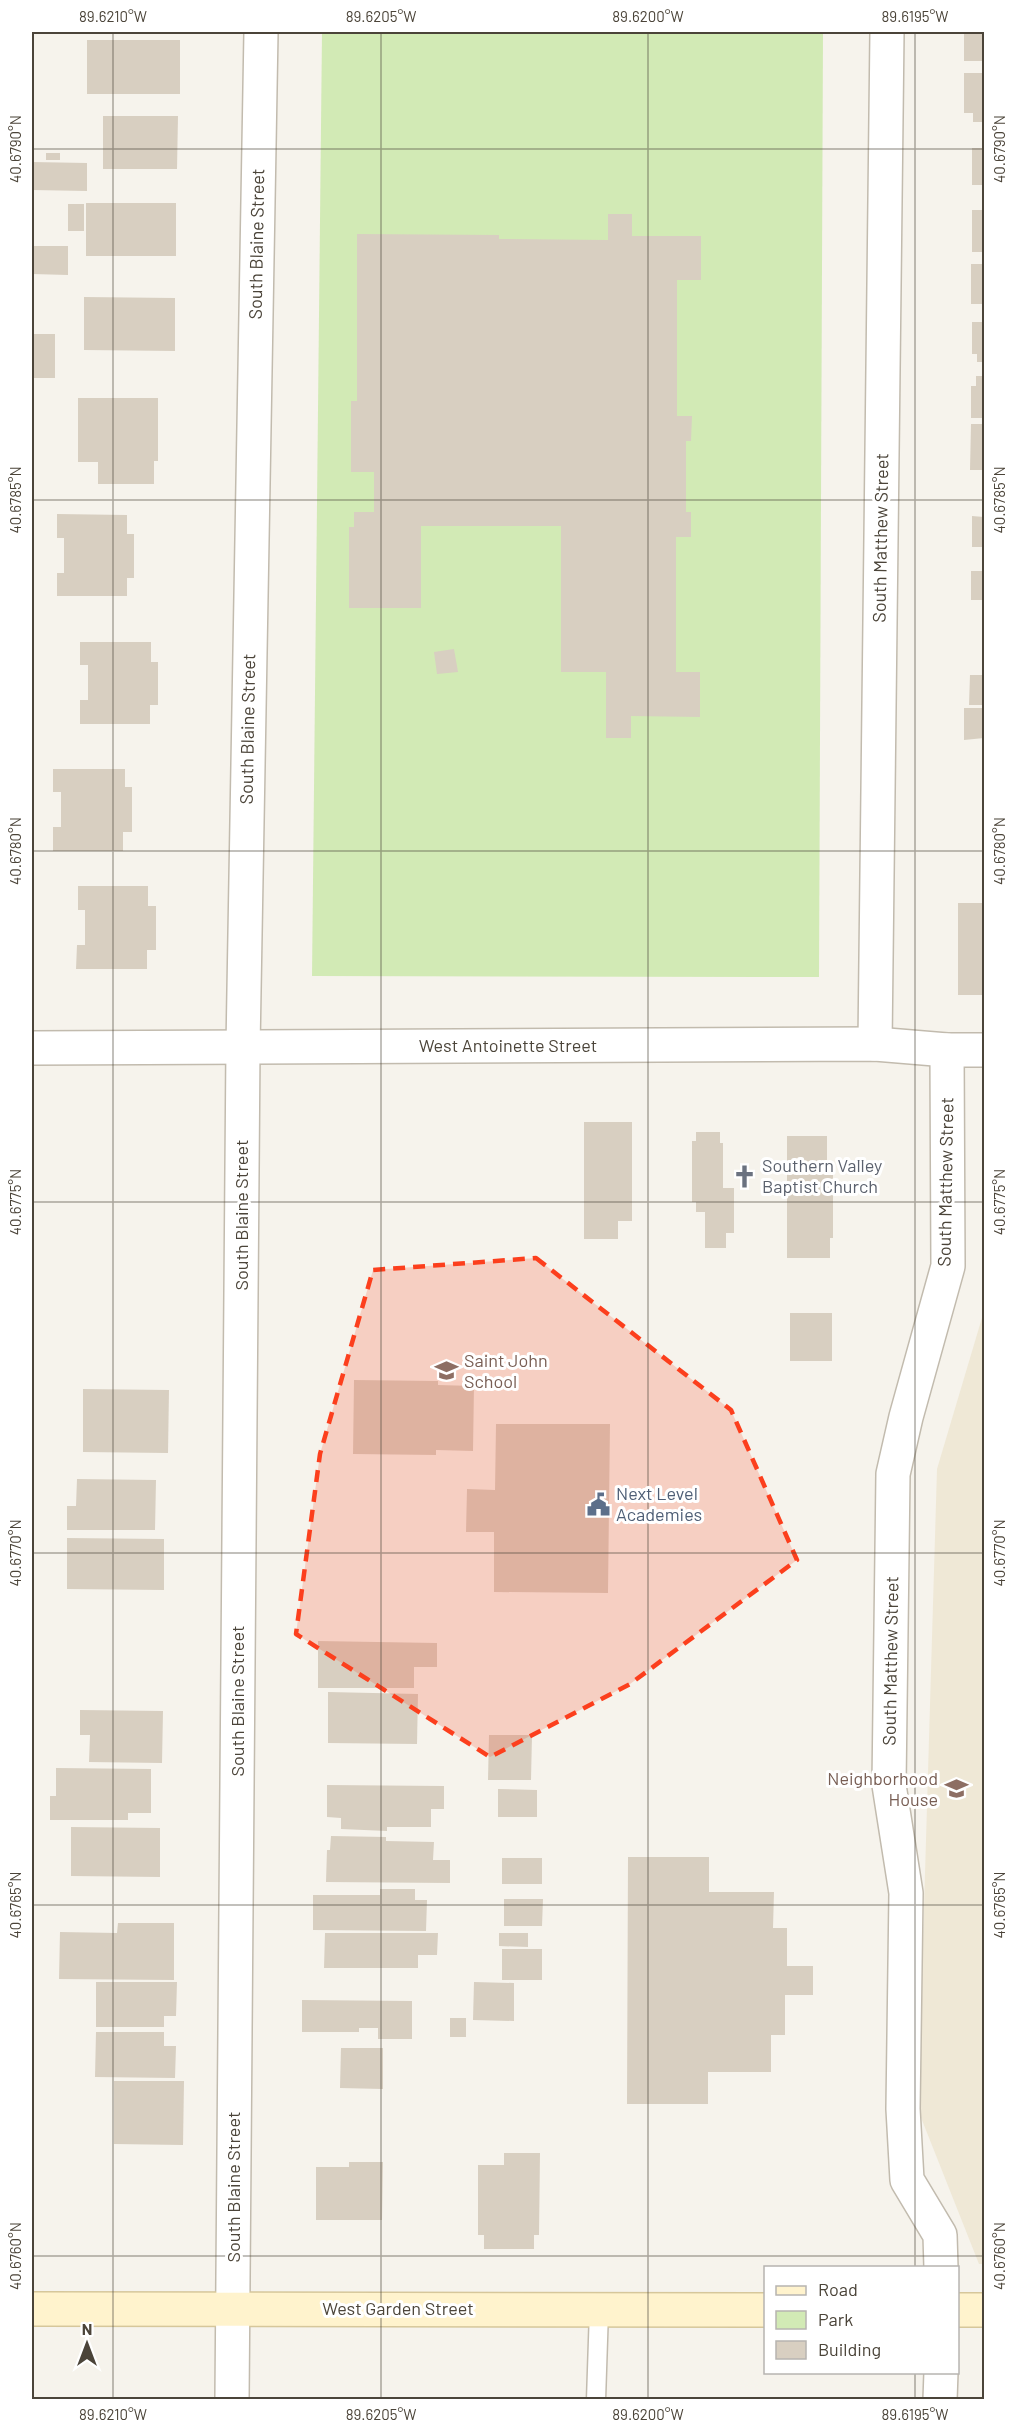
<svg xmlns="http://www.w3.org/2000/svg" width="1016" height="2431" font-family="Barlow,sans-serif">
  <rect width="100%" height="100%" fill="#f6f3ec"/>
  <path fill="#efe8d6" d="M 984,1311 L 984,2264 L 979,2264 L 918,2110 L 937,1469 Z"/>
  <path fill="#d2eab5" d="M 322,32 L 823,32 L 819,977 L 312,976 Z"/>
  <g fill="#d8cfc1">
    <rect x="964" y="32" width="20" height="29"/>
    <rect x="87" y="40" width="93" height="54"/>
    <path d="M 964,73 L 984,73 L 984,122 L 973,122 L 973,113 L 964,113 Z"/>
    <path d="M 103,116 L 178,116 L 177,169 L 103,169 Z"/>
    <rect x="972" y="148" width="12" height="37"/>
    <rect x="46" y="153" width="14" height="7"/>
    <path d="M 32,162 L 87,163 L 87,191 L 32,190 Z"/>
    <rect x="86" y="203" width="90" height="53"/>
    <rect x="68" y="204" width="16" height="27"/>
    <rect x="972" y="210" width="12" height="42"/>
    <path d="M 608,214 L 632,214 L 632,236 L 701,236 L 701,280 L 677,280 L 677,416 L 692,416 L 691,441 L 686,441 L 686,512 L 691,512 L 691,537 L 676,537 L 676,672 L 700,672 L 700,717 L 631,716 L 631,738 L 606,738 L 606,672 L 561,672 L 561,526 L 421,526 L 421,608 L 349,608 L 349,527 L 354,527 L 354,512 L 374,512 L 374,472 L 351,472 L 351,401 L 357,401 L 357,234 L 499,235 L 499,239 L 608,240 Z"/>
    <path d="M 32,246 L 68,246 L 68,275 L 32,274 Z"/>
    <rect x="971" y="264" width="13" height="40"/>
    <path d="M 84,297 L 175,298 L 175,351 L 84,350 Z"/>
    <path d="M 972,322 L 984,322 L 984,362 L 977,362 L 977,354 L 972,354 Z"/>
    <rect x="32" y="334" width="23" height="44"/>
    <path d="M 976,376 L 984,376 L 984,418 L 971,418 L 971,386 L 976,386 Z"/>
    <path d="M 78,398 L 158,398 L 158,461 L 154,461 L 154,484 L 98,484 L 98,462 L 78,462 Z"/>
    <path d="M 971,424 L 984,424 L 984,470 L 970,470 Z"/>
    <path d="M 57,514 L 127,515 L 127,534 L 134,534 L 134,578 L 127,578 L 127,596 L 57,596 L 57,573 L 64,573 L 64,538 L 57,538 Z"/>
    <path d="M 972,516 L 984,517 L 984,547 L 972,547 Z"/>
    <rect x="971" y="571" width="13" height="29"/>
    <path d="M 80,642 L 151,642 L 151,662 L 158,662 L 158,705 L 150,705 L 150,724 L 80,724 L 80,700 L 88,700 L 88,665 L 80,665 Z"/>
    <path d="M 454,649 L 458,672 L 437,674 L 434,652 Z"/>
    <path d="M 970,675 L 984,675 L 984,705 L 969,705 Z"/>
    <path d="M 964,708 L 984,708 L 984,738 L 964,740 Z"/>
    <path d="M 53,769 L 125,769 L 125,787 L 132,787 L 132,832 L 123,832 L 123,851 L 53,851 L 53,827 L 61,827 L 61,792 L 53,792 Z"/>
    <path d="M 78,886 L 148,886 L 148,906 L 156,906 L 156,950 L 147,950 L 147,969 L 76,969 L 77,945 L 85,945 L 85,910 L 78,910 Z"/>
    <rect x="958" y="903" width="26" height="92"/>
    <path d="M 584,1122 L 632,1122 L 632,1221 L 618,1221 L 618,1239 L 584,1239 Z"/>
    <path d="M 696,1132 L 720,1132 L 720,1143 L 723,1143 L 723,1188 L 734,1188 L 734,1233 L 726,1233 L 726,1248 L 705,1248 L 705,1212 L 696,1212 L 696,1202 L 692,1202 L 692,1141 L 696,1141 Z"/>
    <path d="M 787,1136 L 827,1136 L 827,1175 L 833,1175 L 833,1238 L 830,1238 L 830,1258 L 787,1258 Z"/>
    <rect x="790" y="1313" width="42" height="48"/>
    <path d="M 354,1380 L 438,1381 L 438,1385 L 474,1386 L 473,1451 L 436,1450 L 436,1455 L 353,1454 Z"/>
    <path d="M 83,1389 L 169,1390 L 168,1453 L 83,1452 Z"/>
    <path d="M 496,1424 L 610,1424 L 608,1593 L 494,1592 L 494,1532 L 466,1532 L 467,1489 L 495,1490 Z"/>
    <path d="M 77,1479 L 156,1480 L 155,1530 L 67,1530 L 67,1506 L 76,1506 Z"/>
    <path d="M 67,1538 L 164,1539 L 164,1590 L 67,1589 Z"/>
    <path d="M 318,1641 L 437,1643 L 437,1667 L 414,1667 L 414,1688 L 318,1688 Z"/>
    <path d="M 328,1692 L 418,1694 L 417,1744 L 328,1743 Z"/>
    <path d="M 80,1710 L 163,1711 L 162,1763 L 89,1762 L 90,1735 L 80,1735 Z"/>
    <path d="M 489,1735 L 532,1735 L 531,1780 L 488,1780 Z"/>
    <path d="M 56,1768 L 151,1769 L 151,1813 L 128,1813 L 128,1820 L 50,1820 L 50,1796 L 56,1796 Z"/>
    <path d="M 327,1785 L 444,1786 L 444,1809 L 431,1809 L 431,1827 L 387,1827 L 387,1831 L 341,1829 L 341,1818 L 327,1817 Z"/>
    <path d="M 498,1789 L 537,1790 L 537,1817 L 498,1817 Z"/>
    <path d="M 71,1827 L 160,1828 L 160,1877 L 71,1876 Z"/>
    <path d="M 331,1836 L 386,1837 L 386,1841 L 434,1842 L 433,1860 L 450,1860 L 450,1883 L 326,1882 L 327,1850 L 330,1850 Z"/>
    <path d="M 628,1857 L 709,1857 L 709,1892 L 774,1892 L 773,1928 L 787,1928 L 787,1966 L 813,1966 L 813,1995 L 785,1995 L 785,2035 L 771,2035 L 771,2072 L 708,2072 L 708,2104 L 627,2104 Z"/>
    <rect x="502" y="1858" width="40" height="26"/>
    <path d="M 380,1889 L 415,1889 L 415,1900 L 427,1900 L 426,1931 L 313,1930 L 313,1895 L 380,1895 Z"/>
    <path d="M 504,1899 L 543,1899 L 542,1926 L 504,1926 Z"/>
    <path d="M 118,1923 L 174,1923 L 174,1980 L 59,1979 L 60,1932 L 117,1933 Z"/>
    <path d="M 325,1933 L 438,1933 L 437,1955 L 418,1955 L 418,1968 L 324,1968 Z"/>
    <path d="M 499,1933 L 528,1933 L 528,1947 L 499,1946 Z"/>
    <rect x="502" y="1949" width="40" height="31"/>
    <path d="M 96,1982 L 177,1982 L 176,2016 L 164,2016 L 164,2027 L 96,2027 Z"/>
    <path d="M 474,1982 L 514,1983 L 514,2021 L 473,2020 Z"/>
    <path d="M 302,2000 L 412,2001 L 412,2039 L 378,2039 L 378,2028 L 359,2028 L 359,2032 L 302,2032 Z"/>
    <rect x="450" y="2018" width="16" height="19"/>
    <path d="M 96,2032 L 164,2032 L 164,2046 L 176,2046 L 175,2078 L 95,2077 Z"/>
    <path d="M 341,2048 L 383,2048 L 383,2089 L 340,2088 Z"/>
    <path d="M 114,2081 L 184,2081 L 183,2145 L 114,2144 Z"/>
    <path d="M 504,2153 L 540,2153 L 539,2235 L 534,2235 L 534,2249 L 484,2249 L 484,2235 L 478,2235 L 478,2165 L 504,2165 Z"/>
    <path d="M 349,2162 L 383,2162 L 382,2220 L 316,2220 L 316,2167 L 349,2167 Z"/>
  </g>
  <g fill="none" stroke-linecap="round" stroke-linejoin="round">
    <defs>
      <path id="service" d="M 596,2400 L 599,2310"/>
      <g id="minor">
        <path d="M 875,1044 L 887,32"/>
        <path d="M 32,1048 L 875,1044 L 947,1050 L 984,1050"/>
        <path d="M 941,2268 L 940,2235 L 907,2180 L 903,2109 L 906,1893 L 889,1785 L 893,1474 L 906,1417 L 948,1266 L 947,1050"/>
        <path d="M 232,2400 L 243,1047 L 261,32"/>
        <path d="M 940,2400 L 941,2372"/>
      </g>
      <g id="secondary">
        <path d="M 32,2309 L 766,2310"/>
        <path d="M 958,2310 L 984,2310"/>
      </g>
    </defs>
    <use href="#service" stroke="#c2bbae" stroke-width="21"/>
    <use href="#minor" stroke="#c2bbae" stroke-width="36"/>
    <use href="#secondary" stroke="#d6c79b" stroke-width="36"/>
    <use href="#service" stroke="#fff" stroke-width="18"/>
    <use href="#minor" stroke="#fff" stroke-width="33"/>
    <use href="#secondary" stroke="#fff3cd" stroke-width="33"/>
  </g>
  <path fill="#fc3f1d" fill-opacity="0.2" stroke="#fc3f1d" stroke-width="4.5" stroke-dasharray="12 8" stroke-linejoin="round" d="M 536,1258 L 731,1410 L 797,1560 L 630,1684 L 490,1757 L 296,1634 L 320,1454 L 373,1270 Z"/>
  <path fill="none" stroke="#4b4439" stroke-width="1.5" stroke-opacity="0.45" d="M 113,32 L 113,2400M 381,32 L 381,2400M 648,32 L 648,2400M 915,32 L 915,2268M 32,149 L 984,149M 32,500 L 984,500M 32,851 L 984,851M 32,1202 L 984,1202M 32,1553 L 984,1553M 32,1905 L 984,1905M 32,2256 L 984,2256M 915,2372 L 915,2400"/>
  <defs>
    <symbol id="church-bare" viewBox="-9 -9 18 18"><path d="M-1.2-6h2.4v3.5h3.3v2.4h-3.3V6h-2.4V-.1h-3.3v-2.4h3.3Z" fill="#6b7280" stroke="#fff" stroke-width="2.5" paint-order="stroke"/></symbol>
    <symbol id="school-bare" viewBox="-9 -9 18 18"><path d="M0-5L7-2L0 1L-7-2ZM-4 1L0 2.5L4 1V4Q0 6-4 4Z" fill="#8d6e63" stroke="#fff" stroke-width="2.5" paint-order="stroke"/></symbol>
    <symbol id="civic-bare" viewBox="-9 -9 18 18"><path d="M-.6-6.5H3V-4.5H.6V-3L4-1V1h2V6H-6V1h2V-1L-.6-3ZM-1.2 2.5V6h2.4V2.5Z" fill="#5c6f8a" stroke="#fff" stroke-width="2.5" paint-order="stroke"/></symbol>
  </defs>
  <g fill-rule="evenodd">
    <use href="#church-bare" x="728" y="1160" width="33" height="33"/>
    <use href="#school-bare" x="430" y="1354" width="33" height="33"/>
    <use href="#civic-bare" x="582" y="1488" width="33" height="33"/>
    <use href="#school-bare" x="940" y="1772" width="33" height="33"/>
  </g>
  <g text-anchor="middle" stroke-width="6" stroke-linejoin="round" paint-order="stroke">
    <g font-size="18" fill="#4b4439" stroke="#fff">
      <text transform="translate(257 244) rotate(-89)" y="6">South Blaine Street</text>
      <text transform="translate(881 538) rotate(-89)" y="6">South Matthew Street</text>
      <text transform="translate(248 729) rotate(-89)" y="6">South Blaine Street</text>
      <text x="508" y="1052">West Antoinette Street</text>
      <text transform="translate(946 1182) rotate(-89)" y="6">South Matthew Street</text>
      <text transform="translate(242 1215) rotate(-90)" y="6">South Blaine Street</text>
      <text transform="translate(891 1661) rotate(-89)" y="6">South Matthew Street</text>
      <text transform="translate(238 1701) rotate(-90)" y="6">South Blaine Street</text>
      <text transform="translate(234 2187) rotate(-90)" y="6">South Blaine Street</text>
      <text x="398" y="2315">West Garden Street</text>
    </g>
    <g font-size="18" fill="#5b616d" stroke="#fff" text-anchor="start">
      <text x="762" y="1172">Southern Valley<tspan x="762" dy="21">Baptist Church</tspan></text>
    </g>
    <g font-size="18" fill="#785e54" stroke="#fff" text-anchor="start">
      <text x="464" y="1367">Saint John<tspan x="464" dy="21">School</tspan></text>
      <text x="938" y="1785" text-anchor="end">Neighborhood<tspan x="938" dy="21">House</tspan></text>
    </g>
    <g font-size="18" fill="#4e5e75" stroke="#fff" text-anchor="start">
      <text x="616" y="1500">Next Level<tspan x="616" dy="21">Academies</tspan></text>
    </g>
  </g>
  <rect width="1016" height="2431" fill="none" stroke="#ffffff" stroke-width="66"/>
  <rect x="764" y="2266" width="195" height="108" fill="#ffffff" stroke="#b7b4b0" stroke-width="1.5"/>
  <rect x="776" y="2286" width="30" height="9" fill="#fff3cd" stroke="#b7b4b0" stroke-width="1.5"/>
  <text x="818" y="2296" font-size="18" fill="#4b4439">Road</text>
  <rect x="776" y="2311" width="30" height="18" fill="#d2eab5" stroke="#b7b4b0" stroke-width="1.5"/>
  <text x="818" y="2326" font-size="18" fill="#4b4439">Park</text>
  <rect x="776" y="2341" width="30" height="18" fill="#d8cfc1" stroke="#b7b4b0" stroke-width="1.5"/>
  <text x="818" y="2356" font-size="18" fill="#4b4439">Building</text>
  <g transform="translate(87 2344)" stroke="#ffffff" stroke-width="4.5" paint-order="stroke">
  <path d="M0-4.5L10 22L0 15L-10 22Z" fill="#4b4439"/>
  <text y="-9" font-size="16" font-weight="bold" text-anchor="middle" fill="#4b4439">N</text>
  </g>
  <rect x="33" y="33" width="950" height="2365" fill="none" stroke="#4b4439" stroke-width="2"/>
  <g font-size="15" text-anchor="middle" fill="#4b4439">
    <text x="113" y="22">89.6210°W</text>
    <text x="381" y="22">89.6205°W</text>
    <text x="648" y="22">89.6200°W</text>
    <text x="915" y="22">89.6195°W</text>
    <text transform="translate(16 149) rotate(-90)" y="5">40.6790°N</text>
    <text transform="translate(1000 149) rotate(-90)" y="5">40.6790°N</text>
    <text transform="translate(16 500) rotate(-90)" y="5">40.6785°N</text>
    <text transform="translate(1000 500) rotate(-90)" y="5">40.6785°N</text>
    <text transform="translate(16 851) rotate(-90)" y="5">40.6780°N</text>
    <text transform="translate(1000 851) rotate(-90)" y="5">40.6780°N</text>
    <text transform="translate(16 1202) rotate(-90)" y="5">40.6775°N</text>
    <text transform="translate(1000 1202) rotate(-90)" y="5">40.6775°N</text>
    <text transform="translate(16 1553) rotate(-90)" y="5">40.6770°N</text>
    <text transform="translate(1000 1553) rotate(-90)" y="5">40.6770°N</text>
    <text transform="translate(16 1905) rotate(-90)" y="5">40.6765°N</text>
    <text transform="translate(1000 1905) rotate(-90)" y="5">40.6765°N</text>
    <text transform="translate(16 2256) rotate(-90)" y="5">40.6760°N</text>
    <text transform="translate(1000 2256) rotate(-90)" y="5">40.6760°N</text>
    <text x="113" y="2420">89.6210°W</text>
    <text x="381" y="2420">89.6205°W</text>
    <text x="648" y="2420">89.6200°W</text>
    <text x="915" y="2420">89.6195°W</text>
  </g>
</svg>
